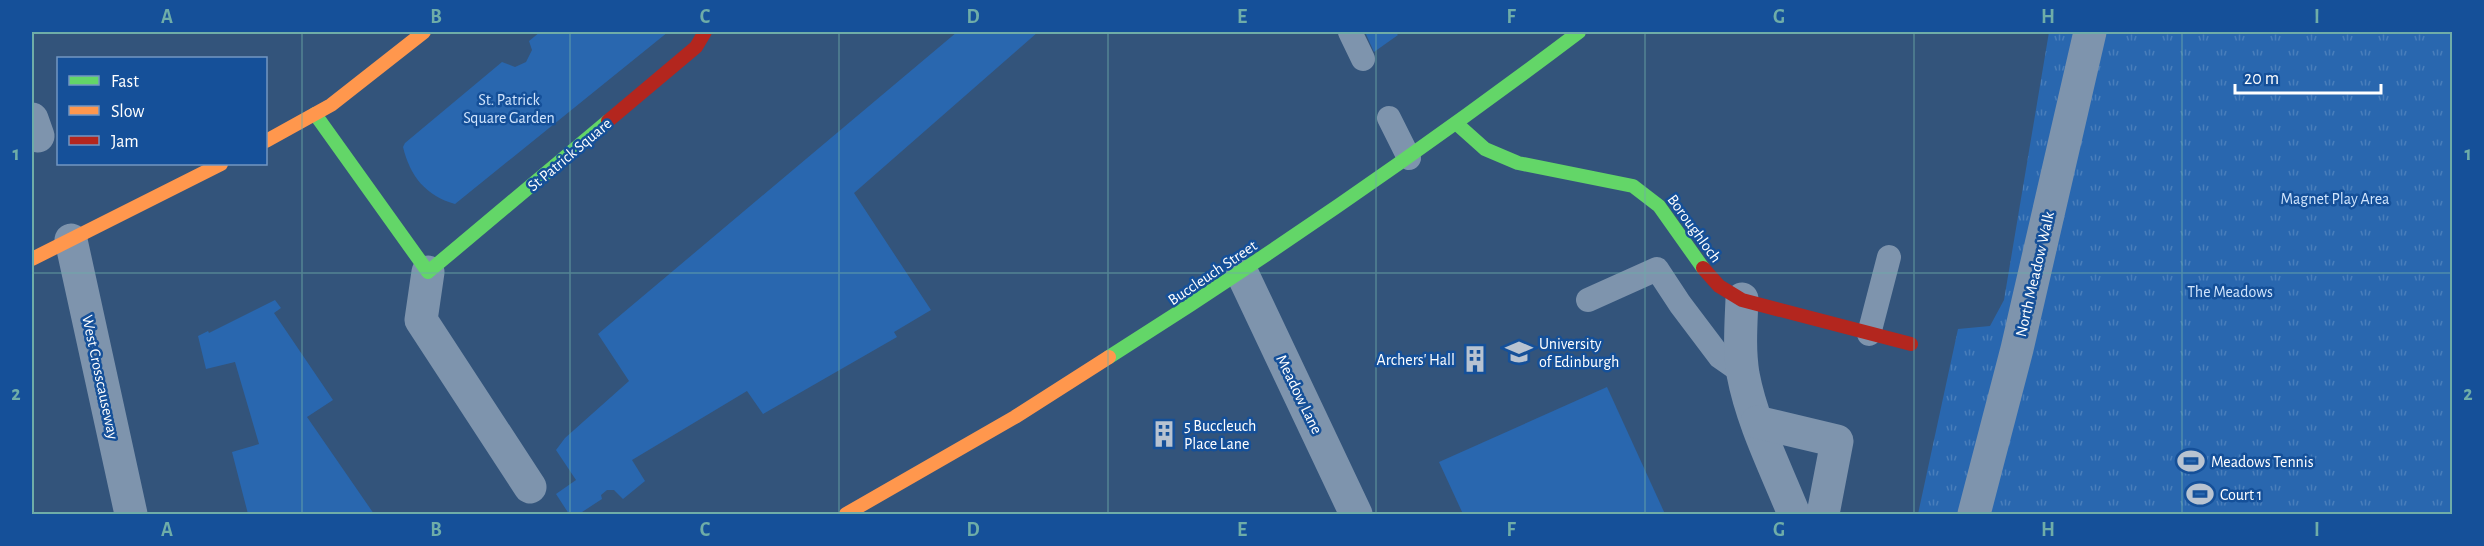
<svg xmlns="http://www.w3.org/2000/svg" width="2484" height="546" font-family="'Alegreya Sans',sans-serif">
  <defs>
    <pattern id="park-tufts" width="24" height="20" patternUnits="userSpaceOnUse" patternTransform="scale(1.5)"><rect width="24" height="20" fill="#2967af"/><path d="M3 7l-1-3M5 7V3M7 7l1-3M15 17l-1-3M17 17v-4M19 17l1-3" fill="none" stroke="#497ebb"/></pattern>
  </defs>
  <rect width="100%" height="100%" fill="#33547b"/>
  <g fill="#2967af">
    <path d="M 540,32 L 668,32 L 455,204 C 426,196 410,176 403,147 L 405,143 L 502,62 L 515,67 L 526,62 L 532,50 L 529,41 Z"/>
    <path d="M 957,32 L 1038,32 L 854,193 L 931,310 L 894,332 L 897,337 L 763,414 L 747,391 L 632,460 L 645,481 L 623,499 L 614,490 L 607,490 L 601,495 L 602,499 L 579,514 L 569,514 L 556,494 L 576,480 L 556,450 L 565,438 L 629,381 L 598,334 Z"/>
    <path d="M 1365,32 L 1395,32 L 1398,35 L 1374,52 Z"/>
    <path d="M 275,300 L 281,308 L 274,313 L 333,400 L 307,417 L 374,514 L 248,514 L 232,452 L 259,444 L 235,362 L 206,369 L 198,336 L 208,331 L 209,333 Z"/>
    <path d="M 1607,387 L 1665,514 L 1463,514 L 1439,462 Z"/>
  </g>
  <path fill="url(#park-tufts)" d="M 2049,32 L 2452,32 L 2452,514 L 1918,514 L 1958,329 L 1990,326 L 2004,300 Z"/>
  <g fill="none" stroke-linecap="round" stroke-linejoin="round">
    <g stroke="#7e94ad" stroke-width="24">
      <path d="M 1350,32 L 1363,59"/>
      <path d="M 1389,118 L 1409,158"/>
      <path d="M 1588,300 L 1657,269 L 1680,304 L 1720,357 L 1743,373"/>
      <path d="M 1869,334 L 1889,257"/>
    </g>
    <g stroke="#7e94ad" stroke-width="33">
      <path d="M 32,119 L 38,136"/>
      <path d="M 71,240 L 131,514"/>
      <path d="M 428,272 L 421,320 L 530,487"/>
      <path d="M 1242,273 L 1356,514"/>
      <path d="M 1742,299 C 1741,324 1739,349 1743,374 C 1752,422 1776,469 1794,514"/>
      <path d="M 1757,422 L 1837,441 L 1823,514"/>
      <path d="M 1974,514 L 2017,349 L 2090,32"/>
    </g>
    <g stroke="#63d668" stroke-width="14">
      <path d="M 315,114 L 428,272 L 608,121"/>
      <path d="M 1457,124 L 1485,149 L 1518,163 L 1633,186 L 1659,206 L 1703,268"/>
      <path d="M 1109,357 C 1270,255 1427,147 1579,32"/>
    </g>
    <g stroke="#ff974d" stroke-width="14">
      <path d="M 266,141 L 331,105 L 424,32"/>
      <path d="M 32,259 L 221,164"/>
      <path d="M 846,514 L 1015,417 L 1109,357"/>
    </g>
    <g stroke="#b3261e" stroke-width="14">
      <path d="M 608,121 L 696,47 L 705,32"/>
      <path d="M 1703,268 L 1719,286 L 1742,300 L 1911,344"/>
    </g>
  </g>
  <path fill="none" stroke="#6fada8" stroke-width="1.5" stroke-opacity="0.55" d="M 302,32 L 302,514M 570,32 L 570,514M 839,32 L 839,514M 1108,32 L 1108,514M 1376,32 L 1376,514M 1645,32 L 1645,514M 1914,32 L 1914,514M 2182,32 L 2182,514M 32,273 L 2452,273"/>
  <defs>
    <symbol id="university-bare" viewBox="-9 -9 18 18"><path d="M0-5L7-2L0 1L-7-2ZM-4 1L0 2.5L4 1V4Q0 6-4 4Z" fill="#b8c3d1" stroke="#155099" stroke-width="2.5" paint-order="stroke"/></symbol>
    <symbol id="building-bare" viewBox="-9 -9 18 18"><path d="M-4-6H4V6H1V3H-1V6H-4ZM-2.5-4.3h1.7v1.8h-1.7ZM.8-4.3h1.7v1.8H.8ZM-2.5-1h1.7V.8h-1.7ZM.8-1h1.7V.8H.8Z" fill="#b8c3d1" stroke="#155099" stroke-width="2.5" paint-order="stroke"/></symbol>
    <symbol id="stadium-bare" viewBox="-9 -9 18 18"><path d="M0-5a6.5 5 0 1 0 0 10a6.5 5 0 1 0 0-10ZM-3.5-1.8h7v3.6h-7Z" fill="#b8c3d1" stroke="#155099" stroke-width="2.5" paint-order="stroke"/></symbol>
  </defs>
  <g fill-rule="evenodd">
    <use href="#university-bare" x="1500" y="333" width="38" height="38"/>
    <use href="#building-bare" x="1456" y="340" width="38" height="38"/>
    <use href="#building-bare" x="1145" y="415" width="38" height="38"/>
    <use href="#stadium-bare" x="2172" y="442" width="38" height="38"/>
    <use href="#stadium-bare" x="2181" y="475" width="38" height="38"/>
  </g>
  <g text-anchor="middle" stroke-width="5" stroke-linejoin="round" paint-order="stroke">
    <g font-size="16" fill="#d1e5fd" stroke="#155099">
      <text x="509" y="105">St. Patrick<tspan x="509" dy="18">Square Garden</tspan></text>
      <text x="2335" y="204">Magnet Play Area</text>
      <text x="2230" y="297">The Meadows</text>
    </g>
    <g font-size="16" fill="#fff" stroke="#155099">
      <text transform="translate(569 154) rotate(-40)" y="6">St Patrick Square</text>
      <text transform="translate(1695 228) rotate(54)" y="6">Boroughloch</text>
      <text transform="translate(1212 272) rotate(-34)" y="6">Buccleuch Street</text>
      <text transform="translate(2034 274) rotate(-77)" y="6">North Meadow Walk</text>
      <text transform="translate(101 377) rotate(78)" y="6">West Crosscauseway</text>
      <text transform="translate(1300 394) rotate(64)" y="6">Meadow Lane</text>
    </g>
    <g font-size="16" fill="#fff" stroke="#155099" text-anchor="start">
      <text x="1539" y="349">University<tspan x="1539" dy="18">of Edinburgh</tspan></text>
      <text x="1455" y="365" text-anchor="end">Archers' Hall</text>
      <text x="1184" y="431">5 Buccleuch<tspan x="1184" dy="18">Place Lane</tspan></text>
      <text x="2211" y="467">Meadows Tennis</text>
      <text x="2220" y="500">Court 1</text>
    </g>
  </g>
  <rect width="2484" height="546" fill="none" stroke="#155099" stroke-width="66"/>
  <rect x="57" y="57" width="210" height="108" fill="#155099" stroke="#7396c2" stroke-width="1.5"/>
  <rect x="69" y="76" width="30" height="9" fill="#63d668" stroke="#7396c2" stroke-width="1.5"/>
  <text x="111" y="87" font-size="18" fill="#ffffff">Fast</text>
  <rect x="69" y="106" width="30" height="9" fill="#ff974d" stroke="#7396c2" stroke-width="1.5"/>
  <text x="111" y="117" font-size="18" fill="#ffffff">Slow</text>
  <rect x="69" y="136" width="30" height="9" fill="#b3261e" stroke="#7396c2" stroke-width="1.5"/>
  <text x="111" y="147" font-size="18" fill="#ffffff">Jam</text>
  <path d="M2235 84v9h146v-9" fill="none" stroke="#ffffff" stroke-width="3"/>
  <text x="2244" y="84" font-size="18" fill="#ffffff" stroke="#155099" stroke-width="4.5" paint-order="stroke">20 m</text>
  <rect x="33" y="33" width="2418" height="480" fill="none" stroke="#6fada8" stroke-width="2"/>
  <g font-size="20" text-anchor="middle" font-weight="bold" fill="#6fada8">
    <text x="167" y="23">A</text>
    <text x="436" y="23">B</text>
    <text x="705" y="23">C</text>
    <text x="973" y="23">D</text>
    <text x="1242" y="23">E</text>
    <text x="1511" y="23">F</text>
    <text x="1779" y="23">G</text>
    <text x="2048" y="23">H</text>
    <text x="2317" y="23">I</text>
    <text x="16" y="160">1</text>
    <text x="2468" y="160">1</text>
    <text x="16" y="400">2</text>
    <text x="2468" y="400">2</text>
    <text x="167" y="536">A</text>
    <text x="436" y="536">B</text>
    <text x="705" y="536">C</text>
    <text x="973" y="536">D</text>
    <text x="1242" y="536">E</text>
    <text x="1511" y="536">F</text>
    <text x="1779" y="536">G</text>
    <text x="2048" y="536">H</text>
    <text x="2317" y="536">I</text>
  </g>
</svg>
